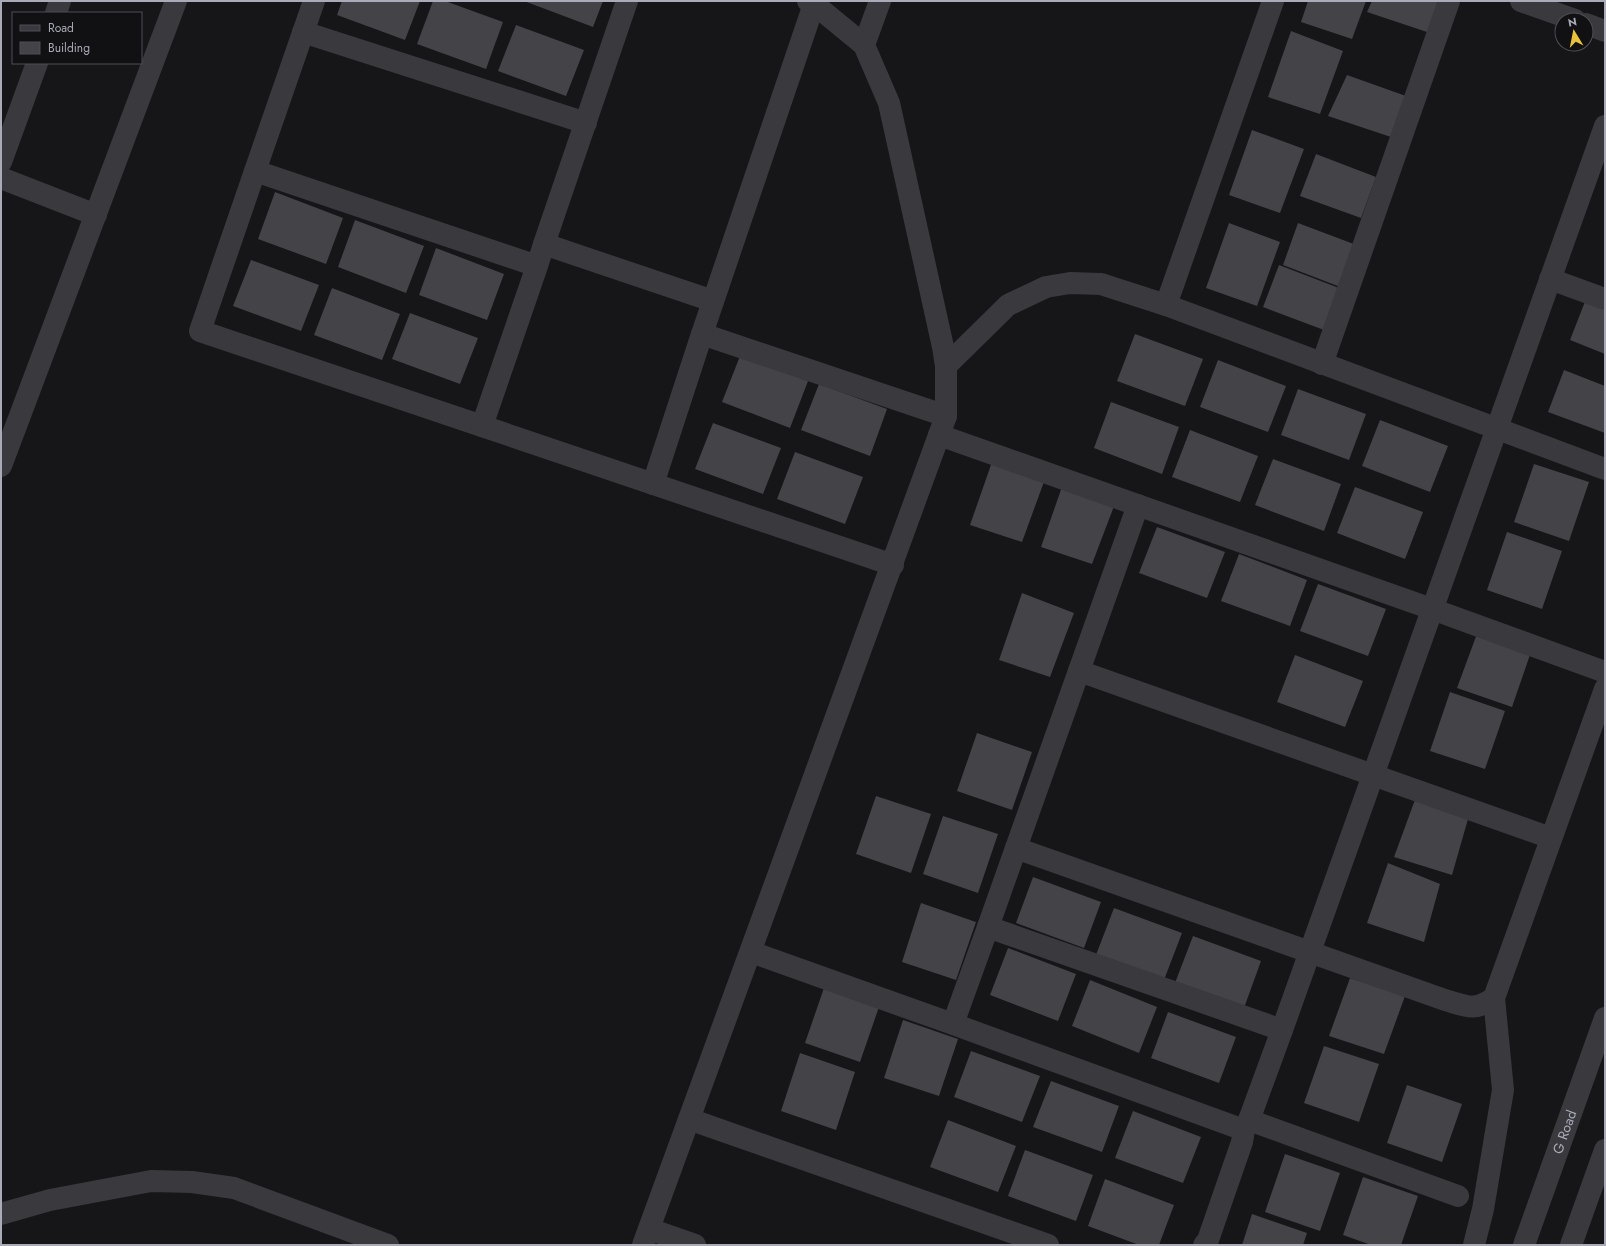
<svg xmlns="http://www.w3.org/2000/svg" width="1606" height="1246" font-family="Jost,sans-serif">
  <rect width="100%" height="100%" fill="#161618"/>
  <g fill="#434348">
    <path d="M 342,1 L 420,1 L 405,40 L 337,15 Z"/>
    <path d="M 433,1 L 445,1 L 503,22 L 486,69 L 417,44 Z"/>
    <path d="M 524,1 L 603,1 L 593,27 Z"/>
    <path d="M 1308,1 L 1366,1 L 1352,39 L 1301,22 Z"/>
    <path d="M 1372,1 L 1442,1 L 1430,33 L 1367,12 Z"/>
    <path d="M 516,25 L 584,50 L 566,96 L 498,71 Z"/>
    <path d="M 1291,31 L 1343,51 L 1320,114 L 1268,97 Z"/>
    <path d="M 1347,75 L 1406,96 L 1391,137 L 1328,116 Z"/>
    <path d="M 1252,130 L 1304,149 L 1280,213 L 1229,195 Z"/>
    <path d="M 1316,154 L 1376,177 L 1361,218 L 1300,196 Z"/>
    <path d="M 275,192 L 343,218 L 326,264 L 258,239 Z"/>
    <path d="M 355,220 L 424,246 L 406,293 L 338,267 Z"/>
    <path d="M 1229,223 L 1280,242 L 1257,306 L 1206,288 Z"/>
    <path d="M 1298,223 L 1359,246 L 1343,288 L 1283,265 Z"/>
    <path d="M 436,248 L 504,274 L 487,320 L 419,295 Z"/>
    <path d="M 251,260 L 319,285 L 301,331 L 233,306 Z"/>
    <path d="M 1279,265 L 1339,288 L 1324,330 L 1263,307 Z"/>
    <path d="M 332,288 L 400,314 L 382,360 L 314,335 Z"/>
    <path d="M 1586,299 L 1605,306 L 1605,354 L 1570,340 Z"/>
    <path d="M 410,313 L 478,338 L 460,384 L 392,359 Z"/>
    <path d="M 1135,334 L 1203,359 L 1185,406 L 1117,381 Z"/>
    <path d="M 740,356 L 808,381 L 790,428 L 722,402 Z"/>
    <path d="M 1218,360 L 1286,386 L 1268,432 L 1200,407 Z"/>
    <path d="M 1564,370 L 1605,386 L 1605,433 L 1548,412 Z"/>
    <path d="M 819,384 L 887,409 L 870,456 L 801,430 Z"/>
    <path d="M 1298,389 L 1366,414 L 1349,460 L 1281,435 Z"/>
    <path d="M 1111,402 L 1179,427 L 1162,474 L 1094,448 Z"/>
    <path d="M 1380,420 L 1448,446 L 1430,492 L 1362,466 Z"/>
    <path d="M 713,423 L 781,448 L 763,494 L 695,469 Z"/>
    <path d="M 1190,430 L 1258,456 L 1240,502 L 1172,477 Z"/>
    <path d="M 795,452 L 863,477 L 845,524 L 777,499 Z"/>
    <path d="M 993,459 L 1045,479 L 1022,542 L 970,525 Z"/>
    <path d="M 1273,459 L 1341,484 L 1324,531 L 1255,505 Z"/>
    <path d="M 1534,464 L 1589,482 L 1569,541 L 1514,522 Z"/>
    <path d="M 1064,481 L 1116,501 L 1092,564 L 1041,547 Z"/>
    <path d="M 1355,487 L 1423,512 L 1405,559 L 1337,533 Z"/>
    <path d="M 1157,527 L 1225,552 L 1207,598 L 1139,573 Z"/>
    <path d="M 1507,532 L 1562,551 L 1542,609 L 1487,590 Z"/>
    <path d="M 1239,554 L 1307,580 L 1290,626 L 1221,601 Z"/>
    <path d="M 1318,584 L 1386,609 L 1368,656 L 1300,631 Z"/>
    <path d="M 1022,593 L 1074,613 L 1050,677 L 999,660 Z"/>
    <path d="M 1478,631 L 1532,649 L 1512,707 L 1457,688 Z"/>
    <path d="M 1295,655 L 1363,681 L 1345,727 L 1277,702 Z"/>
    <path d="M 1450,692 L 1505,711 L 1485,769 L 1430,751 Z"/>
    <path d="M 977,733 L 1032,752 L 1012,810 L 957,791 Z"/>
    <path d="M 876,796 L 931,814 L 911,873 L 856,854 Z"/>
    <path d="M 1416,797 L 1468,819 L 1452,875 L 1394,857 Z"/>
    <path d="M 943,816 L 998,834 L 978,893 L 923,874 Z"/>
    <path d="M 1388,863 L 1440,884 L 1424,942 L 1367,923 Z"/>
    <path d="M 1033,877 L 1101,902 L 1084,948 L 1016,923 Z"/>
    <path d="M 921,903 L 976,922 L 956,980 L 902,962 Z"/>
    <path d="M 1114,908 L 1182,933 L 1164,980 L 1096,955 Z"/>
    <path d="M 1193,936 L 1261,961 L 1244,1008 L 1175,983 Z"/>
    <path d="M 1008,948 L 1076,974 L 1058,1021 L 990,995 Z"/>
    <path d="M 1350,978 L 1405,996 L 1384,1054 L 1329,1036 Z"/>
    <path d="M 1090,980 L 1157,1007 L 1139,1053 L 1072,1026 Z"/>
    <path d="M 825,985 L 880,1004 L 860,1062 L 805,1043 Z"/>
    <path d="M 1168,1012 L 1236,1037 L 1219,1083 L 1151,1058 Z"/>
    <path d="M 903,1020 L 958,1039 L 939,1096 L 884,1078 Z"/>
    <path d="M 1324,1046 L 1379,1064 L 1359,1122 L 1304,1103 Z"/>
    <path d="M 971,1051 L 1040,1076 L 1022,1122 L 954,1097 Z"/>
    <path d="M 800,1053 L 855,1072 L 836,1130 L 781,1111 Z"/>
    <path d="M 1051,1081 L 1119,1106 L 1102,1152 L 1033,1127 Z"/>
    <path d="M 1407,1085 L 1462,1104 L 1442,1162 L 1387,1143 Z"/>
    <path d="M 1133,1111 L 1201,1137 L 1183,1183 L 1115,1158 Z"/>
    <path d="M 948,1120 L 1016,1146 L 998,1192 L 930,1167 Z"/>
    <path d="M 1025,1150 L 1093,1175 L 1076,1221 L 1008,1196 Z"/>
    <path d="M 1285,1154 L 1340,1173 L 1320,1231 L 1265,1212 Z"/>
    <path d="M 1363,1177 L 1418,1196 L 1401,1245 L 1371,1245 L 1343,1235 Z"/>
    <path d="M 1105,1179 L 1174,1205 L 1159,1245 L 1139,1245 L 1088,1226 Z"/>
    <path d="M 1252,1214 L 1307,1233 L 1303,1245 L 1242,1245 Z"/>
  </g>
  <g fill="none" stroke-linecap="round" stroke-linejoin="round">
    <g stroke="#39393e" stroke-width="22">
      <path d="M 1521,1 L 1575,20"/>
      <path d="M 814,4 L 702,334 L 946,416"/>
      <path d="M 56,13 L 60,1"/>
      <path d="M 1586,24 L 1605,31"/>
      <path d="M 303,32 L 586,123"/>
      <path d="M 864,45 L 880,1"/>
      <path d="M 1,162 L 37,63"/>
      <path d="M 255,171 L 314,1"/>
      <path d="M 1,178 L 96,215"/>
      <path d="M 544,244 L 627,1"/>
      <path d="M 537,266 L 255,171 L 200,331 L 482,426 L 537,266 L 544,244 L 713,301"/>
      <path d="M 1550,279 L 1605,299"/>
      <path d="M 1166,305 L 1273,1"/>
      <path d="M 1322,364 L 1449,1"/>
      <path d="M 946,366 L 1008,305 L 1046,287 L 1070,283 L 1101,284 L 1166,305 L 1605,469"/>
      <path d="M 482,426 L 893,565"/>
      <path d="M 939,435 L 1432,609 L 1605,672"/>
      <path d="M 1,466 L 176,1"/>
      <path d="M 653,484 L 702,334"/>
      <path d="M 1079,671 L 1551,838"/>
      <path d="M 1016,848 L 1138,505"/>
      <path d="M 988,927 L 1016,848 L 1445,1000 C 1467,1006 1473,1012 1494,998 L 1605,689"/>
      <path d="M 751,952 L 953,1024 L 1244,1130"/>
      <path d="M 953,1024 L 988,927 L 1282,1030"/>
      <path d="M 689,1119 L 1048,1245"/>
      <path d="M 1249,1120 L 1458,1196"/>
      <path d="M 1,1214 L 50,1200 L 151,1181 L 192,1182 L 234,1188 L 388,1245"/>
      <path d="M 649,1229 L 695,1245"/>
      <path d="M 643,1245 L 946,416 L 946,366 L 943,347 L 889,103 L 864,45 L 814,4 L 808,1"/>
      <path d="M 1204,1245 L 1208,1240 L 1242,1142 L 1244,1130 L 1249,1120 L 1282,1030 L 1605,126"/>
      <path d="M 1474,1245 L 1483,1209 L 1503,1090 L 1494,998"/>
      <path id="s1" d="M 1524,1245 L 1605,1018"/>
      <path d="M 1571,1245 L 1605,1150"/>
    </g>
  </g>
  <g text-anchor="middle" stroke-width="3.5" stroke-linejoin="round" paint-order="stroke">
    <g font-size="14" fill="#a9abb7" stroke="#111113">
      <text dy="5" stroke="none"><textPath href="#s1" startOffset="120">G Road</textPath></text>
    </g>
  </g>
  <rect width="1606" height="1246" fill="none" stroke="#a9abb7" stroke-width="4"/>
  <rect x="12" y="12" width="130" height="52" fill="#111113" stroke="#4e4f55"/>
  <rect x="20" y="25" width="20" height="6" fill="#39393e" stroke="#4e4f55"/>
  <text x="48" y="32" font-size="12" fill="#a9abb7">Road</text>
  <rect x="20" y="42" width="20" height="12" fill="#434348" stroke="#4e4f55"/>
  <text x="48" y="52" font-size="12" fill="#a9abb7">Building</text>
  <g transform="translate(1574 32) rotate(350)"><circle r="19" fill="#111113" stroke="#4e4f55"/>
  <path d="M0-3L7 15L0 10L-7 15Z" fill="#e8c13e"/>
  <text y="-6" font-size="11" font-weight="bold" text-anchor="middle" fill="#a9abb7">N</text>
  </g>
</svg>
